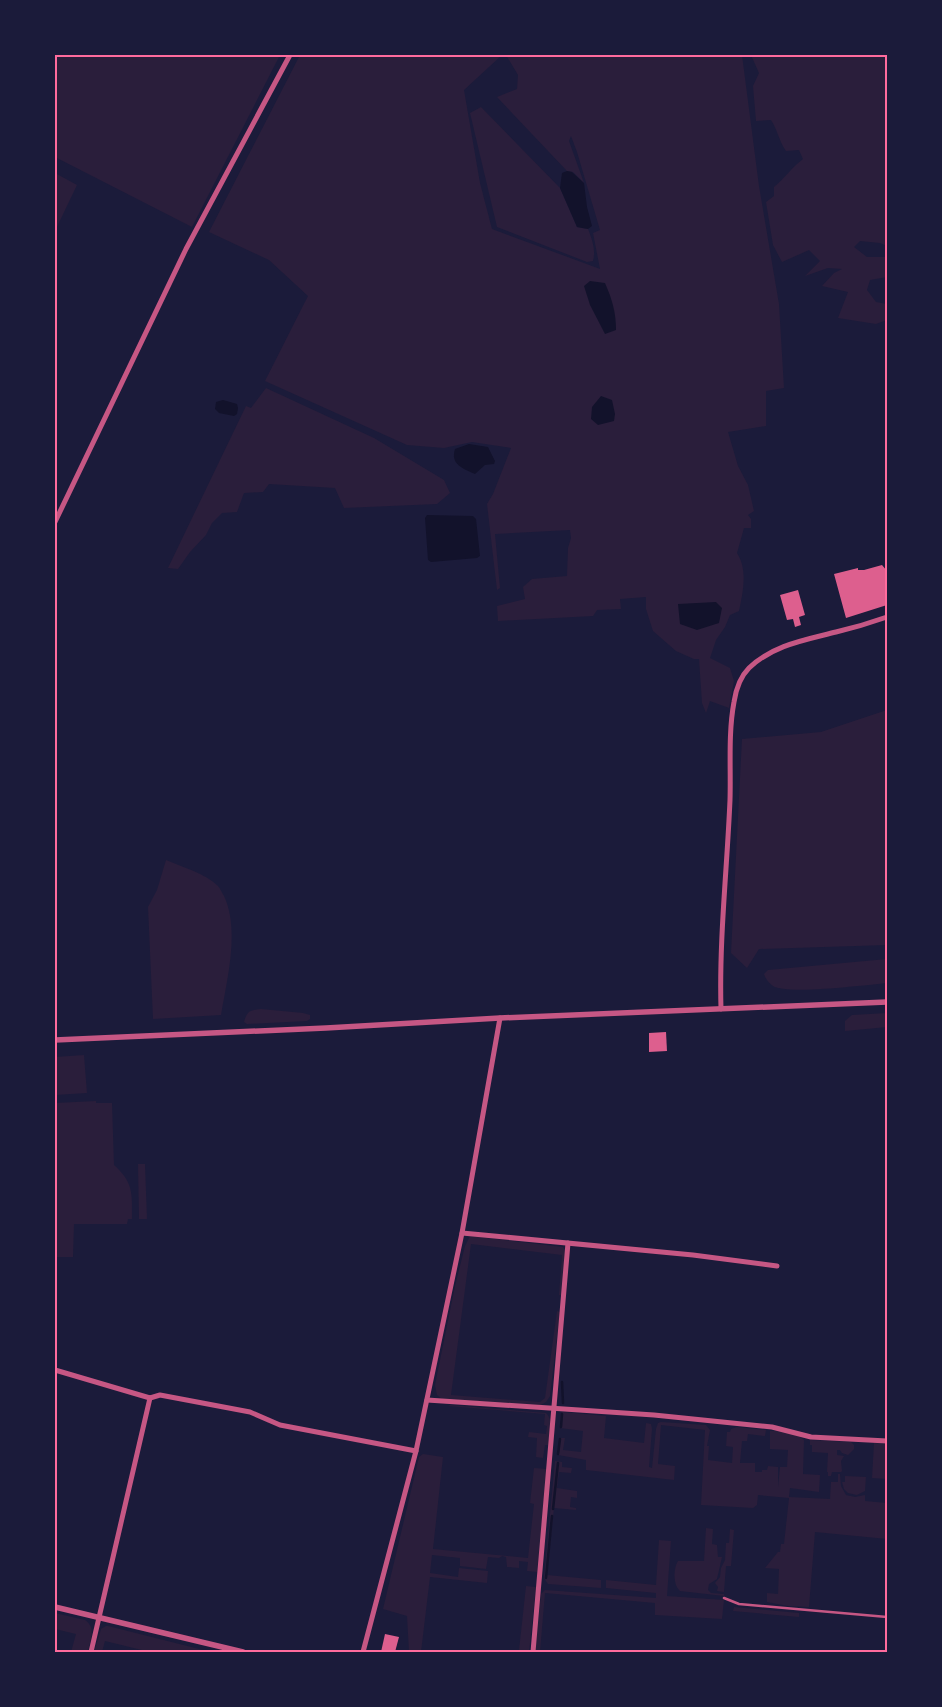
<svg xmlns="http://www.w3.org/2000/svg" width="942" height="1707" font-family="Lato,sans-serif">
  <rect width="100%" height="100%" fill="#1b1b3a"/>
  <g fill="#2a1e3b">
    <path d="M 55,55 L 280,55 L 192,227 L 55,157 Z"/>
    <path d="M 300,55 L 502,55 L 464,90 L 480,183 L 492,229 L 600,269 L 593,233 L 600,230 L 577,152 L 571,136 L 569,141 L 584,183 L 573,172 L 567,171 L 497,97 L 517,89 L 518,75 L 506,55 L 742,55 L 759,186 L 779,304 L 784,388 L 766,391 L 766,426 L 728,432 L 738,466 L 748,485 L 754,511 L 748,515 L 751,519 L 751,528 L 744,528 L 737,553 C 748,570 743,592 739,611 L 730,615 L 725,627 L 716,640 L 710,658 L 730,668 L 734,681 L 729,708 L 710,701 L 706,713 L 702,703 L 699,659 L 694,659 L 676,651 L 653,631 L 646,609 L 646,597 L 620,599 L 621,609 L 597,610 L 593,616 L 498,621 L 497,606 L 525,599 L 523,587 L 532,579 L 567,576 L 568,548 L 571,538 L 570,530 L 495,534 L 500,588 L 497,590 L 487,504 L 493,494 L 511,448 L 472,442 L 444,448 L 407,445 L 265,381 L 308,296 L 269,260 L 209,232 Z"/>
    <path d="M 751,55 L 887,55 L 887,246 L 880,243 L 860,241 L 854,247 L 867,257 L 885,257 L 887,277 L 870,280 L 867,290 L 876,302 L 887,304 L 887,320 L 876,324 L 838,318 L 848,292 L 822,286 L 834,273 L 842,269 L 828,268 L 805,276 L 820,261 L 809,250 L 782,262 L 773,245 L 766,202 L 774,196 L 774,187 C 785,178 792,167 803,159 L 799,150 L 786,151 C 779,141 778,131 771,120 L 756,121 L 753,86 L 759,73 Z"/>
    <path d="M 481,107 L 560,188 L 577,227 L 588,229 C 592,239 596,250 593,261 L 587,262 L 497,227 L 470,113 Z"/>
    <path d="M 55,173 L 77,185 L 55,231 Z"/>
    <path d="M 266,388 L 374,438 L 444,480 L 450,493 L 437,504 L 344,508 L 335,488 L 269,484 L 263,492 L 244,493 L 237,512 L 222,513 L 212,523 L 206,535 L 190,552 L 178,569 L 168,568 L 246,406 L 251,408 Z"/>
    <path d="M 887,710 L 887,945 L 759,949 L 747,968 L 731,953 L 742,739 L 821,732 Z"/>
    <path d="M 166,860 C 182,867 205,873 218,886 C 220,888 222,893 224,896 C 240,930 227,979 221,1015 L 153,1019 L 148,907 L 157,890 Z"/>
    <path d="M 887,959 L 887,983 C 866,985 787,995 773,986 C 769,983 765,978 764,974 L 768,970 Z"/>
    <path d="M 261,1009 L 303,1013 L 310,1015 L 310,1019 L 307,1021 L 247,1024 L 244,1022 C 247,1011 250,1010 261,1009 Z"/>
    <path d="M 887,1013 L 887,1027 L 845,1031 L 845,1021 L 852,1015 Z"/>
    <path d="M 84,1055 L 87,1093 L 55,1095 L 55,1057 Z"/>
    <path d="M 96,1101 L 96,1103 L 112,1103 L 114,1165 C 134,1183 132,1194 132,1219 L 128,1219 L 127,1224 L 74,1224 L 73,1257 L 55,1257 L 55,1103 Z"/>
    <path d="M 138,1164 L 145,1164 L 147,1219 L 139,1219 Z"/>
    <path d="M 470,1236 L 563,1247 L 565,1250 L 562,1296 L 559,1295 L 562,1255 L 471,1244 L 451,1395 L 540,1402 L 545,1398 L 557,1311 L 560,1312 L 550,1396 L 546,1402 L 541,1405 L 442,1399 L 437,1395 L 435,1385 L 455,1286 L 465,1246 Z"/>
    <path d="M 450,1405 L 546,1413 C 554,1420 549,1435 548,1445 L 545,1445 L 543,1458 L 536,1457 L 537,1438 L 528,1437 L 529,1432 L 546,1434 L 547,1426 L 544,1425 L 545,1414 L 448,1406 Z"/>
    <path d="M 563,1412 L 606,1416 L 604,1438 L 644,1443 L 646,1423 L 651,1424 L 652,1429 L 649,1467 L 652,1468 L 656,1429 L 658,1423 L 661,1422 L 706,1425 L 710,1430 L 707,1446 L 709,1446 L 708,1460 L 732,1463 L 733,1447 L 726,1446 L 727,1432 L 730,1432 L 731,1429 L 737,1427 L 766,1430 L 765,1436 L 748,1434 L 747,1441 L 742,1441 L 740,1463 L 755,1463 L 755,1472 L 762,1472 L 762,1470 L 767,1470 L 768,1466 L 778,1467 L 778,1487 L 780,1467 L 787,1467 L 788,1450 L 770,1449 L 770,1431 C 782,1431 796,1432 804,1440 L 803,1474 L 820,1475 L 819,1492 L 790,1488 L 789,1497 L 830,1499 L 831,1482 L 838,1482 L 838,1474 L 840,1474 L 841,1486 L 846,1495 L 855,1497 L 865,1495 L 865,1501 L 887,1503 L 887,1539 L 815,1532 L 809,1607 L 788,1606 L 767,1602 L 767,1593 L 778,1594 L 779,1569 L 765,1568 L 778,1552 L 780,1552 L 781,1544 L 784,1544 L 789,1498 L 758,1495 L 757,1505 L 753,1508 L 701,1505 L 705,1430 L 661,1425 L 658,1464 L 675,1466 L 674,1480 L 586,1470 L 586,1460 L 558,1455 L 559,1440 L 561,1438 L 565,1438 L 563,1450 L 581,1452 L 583,1431 L 560,1428 L 561,1413 Z"/>
    <path d="M 810,1440 L 851,1442 L 854,1445 L 854,1449 L 848,1455 L 842,1453 L 840,1450 L 837,1450 L 837,1455 L 844,1456 L 841,1461 L 842,1471 L 841,1472 L 832,1472 L 831,1476 L 828,1476 L 828,1472 L 827,1472 L 828,1453 L 812,1452 L 812,1445 L 810,1445 Z"/>
    <path d="M 874,1443 L 887,1444 L 886,1479 L 872,1478 Z"/>
    <path d="M 423,1454 L 443,1457 L 433,1549 L 528,1558 L 534,1504 L 530,1503 L 534,1468 L 547,1469 L 537,1572 L 527,1571 L 528,1562 L 519,1561 L 519,1568 L 507,1567 L 506,1557 L 502,1556 L 499,1558 L 488,1557 L 486,1569 L 460,1566 L 460,1558 L 432,1555 L 430,1573 L 458,1577 L 459,1568 L 488,1571 L 487,1583 L 430,1577 L 421,1652 L 409,1652 L 407,1616 L 383,1609 L 419,1457 Z"/>
    <path d="M 555,1461 L 562,1462 L 562,1467 L 572,1468 L 571,1473 L 559,1472 L 557,1488 L 577,1491 L 577,1498 L 571,1497 L 570,1507 L 576,1508 L 576,1510 L 554,1508 L 547,1575 L 601,1580 L 601,1588 L 548,1584 L 544,1578 Z"/>
    <path d="M 845,1476 L 866,1477 L 865,1491 L 857,1495 L 848,1493 L 844,1489 L 842,1482 L 845,1482 Z"/>
    <path d="M 706,1528 L 713,1529 L 712,1544 L 717,1545 L 718,1557 L 722,1557 L 717,1579 L 709,1584 L 708,1590 L 711,1593 L 724,1594 L 724,1596 L 680,1591 C 673,1585 673,1569 678,1561 L 704,1561 Z"/>
    <path d="M 730,1529 L 734,1530 L 731,1566 L 726,1566 L 724,1592 L 717,1591 L 718,1587 L 715,1583 L 720,1577 L 721,1568 L 725,1560 L 726,1543 L 729,1543 Z"/>
    <path d="M 659,1540 L 671,1541 L 667,1596 L 724,1600 L 722,1619 L 655,1615 L 655,1603 L 545,1593 L 540,1652 L 535,1652 L 541,1594 L 545,1590 L 656,1598 L 656,1593 L 606,1588 L 606,1580 L 656,1585 Z"/>
    <path d="M 526,1586 L 536,1587 L 529,1652 L 519,1650 Z"/>
    <path d="M 734,1607 L 799,1613 L 799,1617 L 733,1611 Z"/>
    <path d="M 55,1613 L 85,1620 C 97,1628 90,1640 88,1652 L 71,1652 L 76,1634 L 55,1629 Z"/>
    <path d="M 106,1626 L 108,1626 L 211,1652 L 150,1652 L 105,1641 L 102,1652 L 94,1652 L 101,1629 Z"/>
  </g>
  <g fill="#12122b">
    <path d="M 567,171 L 572,172 L 584,183 L 587,207 L 592,226 L 588,229 L 577,227 L 560,188 L 562,173 Z"/>
    <path d="M 590,281 L 605,283 C 612,299 616,312 616,330 L 605,334 L 590,305 L 584,286 Z"/>
    <path d="M 601,396 L 612,400 L 615,414 L 614,421 L 598,425 L 591,419 L 592,407 Z"/>
    <path d="M 223,400 L 237,404 L 238,408 L 237,414 L 234,416 L 219,413 L 215,409 L 216,402 Z"/>
    <path d="M 469,444 L 488,447 L 495,461 L 494,464 L 485,465 L 475,474 C 463,469 450,464 455,449 Z"/>
    <path d="M 427,515 L 473,516 L 476,519 L 480,556 L 477,558 L 431,562 L 428,560 L 425,518 Z"/>
    <path d="M 716,602 L 722,608 L 719,623 L 697,630 L 680,624 L 678,604 Z"/>
  </g>
  <g fill="none" stroke-linecap="round" stroke-linejoin="round">
    <g stroke="#12122b" stroke-width="2.5">
      <path d="M 562,1382 L 563,1403"/>
      <path d="M 561,1427 L 562,1414"/>
      <path d="M 558,1454 L 560,1439"/>
      <path d="M 553,1509 L 558,1463"/>
      <path d="M 546,1578 L 552,1516"/>
    </g>
  </g>
  <g fill="#dd5f8e">
    <path d="M 882,565 L 887,571 L 887,605 L 846,618 L 834,574 L 858,568 L 858,570 L 864,570 Z"/>
    <path d="M 798,590 L 805,615 L 799,617 L 801,625 L 795,627 L 793,619 L 787,620 L 780,595 Z"/>
    <path d="M 666,1032 L 667,1051 L 649,1052 L 649,1033 Z"/>
    <path d="M 385,1634 L 399,1637 L 395,1652 L 381,1652 Z"/>
  </g>
  <g fill="none" stroke-linecap="round" stroke-linejoin="round">
    <path stroke="#c65784" stroke-width="2.5" d="M 724,1598 L 739,1604 L 887,1617"/>
    <g stroke="#c65784" stroke-width="5">
      <path d="M 55,522 L 186,249 L 290,55"/>
      <path d="M 721,1009 C 719,940 727,870 730,800 C 731,768 728,734 734,702 C 736,689 740,677 749,668 C 773,645 805,640 836,632 C 853,628 870,623 887,617"/>
      <path d="M 462,1233 L 693,1255 L 777,1266"/>
      <path d="M 55,1370 L 150,1398 L 160,1395 L 250,1412 L 280,1425 L 416,1451"/>
      <path d="M 427,1400 L 654,1415 L 772,1427 L 811,1437 L 887,1441"/>
      <path d="M 91,1652 L 150,1398"/>
      <path d="M 363,1652 L 416,1451 L 462,1233 L 500,1018"/>
      <path d="M 533,1652 L 568,1243"/>
    </g>
    <g stroke="#c65784" stroke-width="5.5">
      <path d="M 55,1040 L 326,1028 L 500,1018 L 887,1002"/>
      <path d="M 55,1607 L 243,1652"/>
    </g>
  </g>
  <rect width="942" height="1707" fill="none" stroke="#1b1b3a" stroke-width="112"/>
  <rect x="56" y="56" width="830" height="1595" fill="none" stroke="#ff6b9d" stroke-width="2"/>
</svg>
